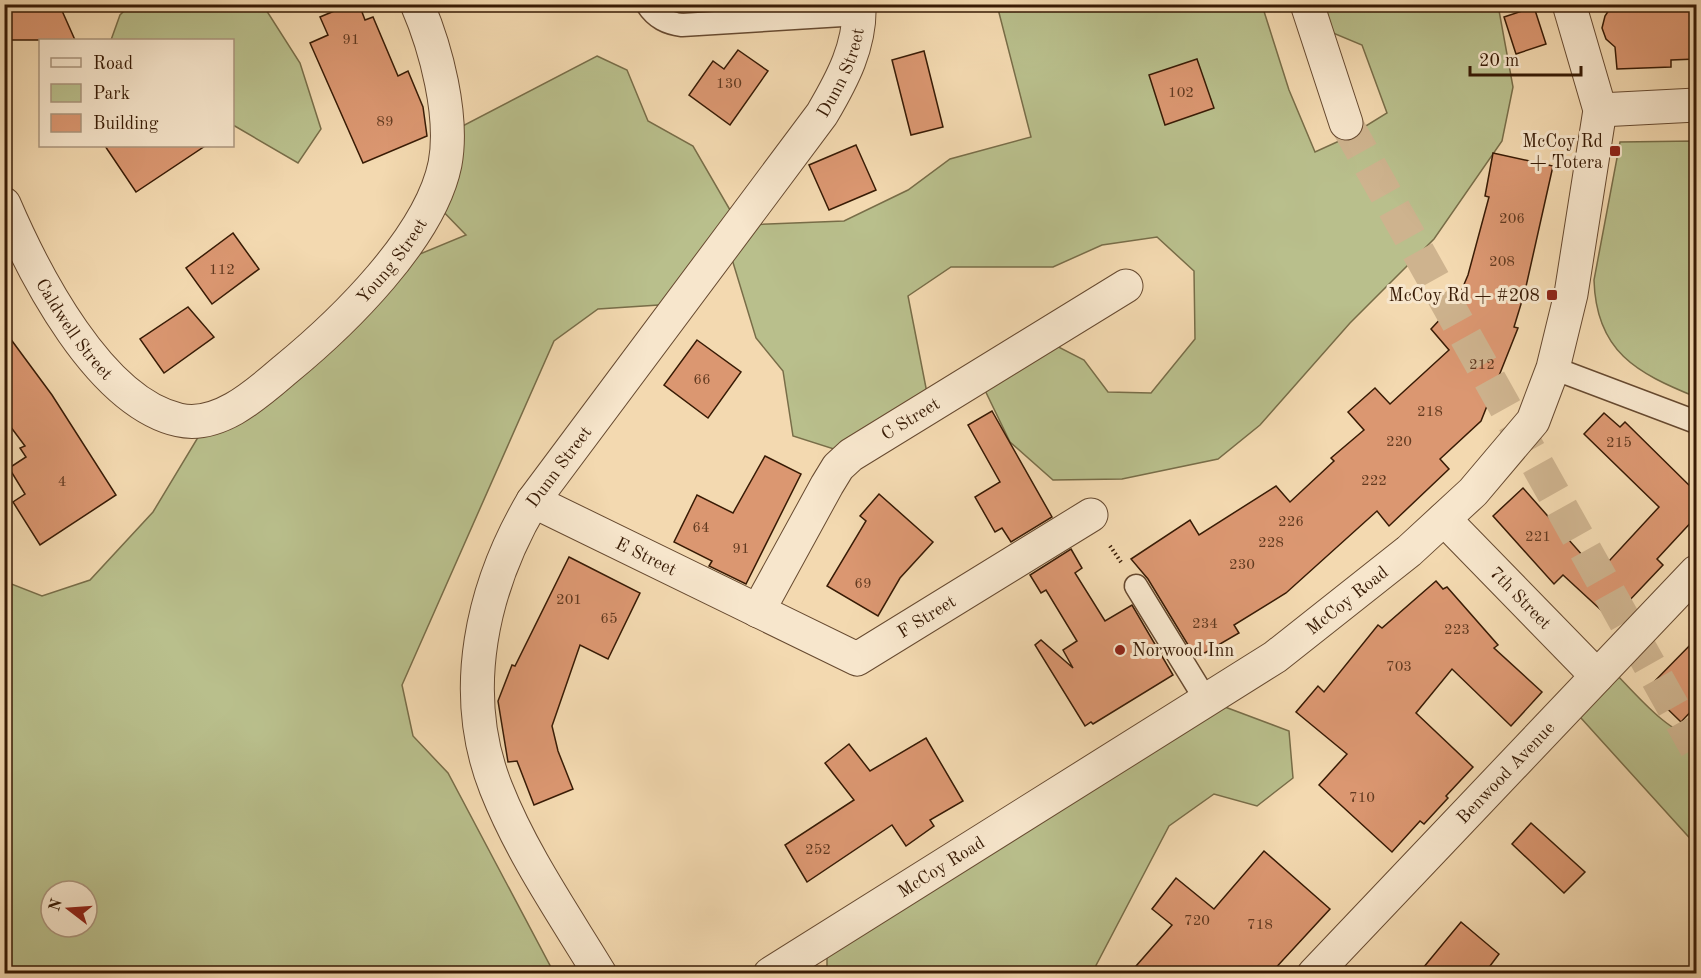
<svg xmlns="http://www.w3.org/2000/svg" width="1701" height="978" font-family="'Old Standard TT',serif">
  <rect width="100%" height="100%" fill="#f3d9b0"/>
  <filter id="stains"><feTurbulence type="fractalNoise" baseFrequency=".00333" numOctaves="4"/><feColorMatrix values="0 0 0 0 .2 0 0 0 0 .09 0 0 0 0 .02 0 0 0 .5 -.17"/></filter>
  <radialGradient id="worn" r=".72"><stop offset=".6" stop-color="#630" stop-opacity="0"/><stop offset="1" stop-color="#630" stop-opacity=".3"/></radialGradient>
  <g fill="#b9bf8c" stroke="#786d48" stroke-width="1.5" fill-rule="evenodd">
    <path d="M 131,4 L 263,5 L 300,63 L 321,129 L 298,163 L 233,125 L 232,40 L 111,40 L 120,15 Z"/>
    <path d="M 997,5 L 1262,5 L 1289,90 L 1315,152 L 1348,137 L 1387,113 L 1362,45 L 1321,28 L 1316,5 L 1498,5 L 1513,87 L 1502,141 L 1434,239 L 1350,323 L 1260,425 L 1218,459 L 1122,479 L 1053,480 L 1010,442 L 981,382 L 1047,341 L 1084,360 L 1108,392 L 1151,393 L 1195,339 L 1194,271 L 1157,237 L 1102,245 L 1053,267 L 951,267 L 908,296 L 927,393 L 840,451 L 793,436 L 783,371 L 756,338 L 728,246 L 743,225 L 844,221 L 908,190 L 950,159 L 1031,137 Z"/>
    <path d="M 597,56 L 627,70 L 648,121 L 693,146 L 737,222 L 674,304 L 598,309 L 554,341 L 402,685 L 413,736 L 448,773 L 554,973 L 5,973 L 4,581 L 42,596 L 90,580 L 153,512 L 203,429 L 403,261 L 466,235 L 435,203 L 451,132 ZM 51,891 L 87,891 L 87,927 L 51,927 Z"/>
    <path d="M 1696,141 L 1696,397 C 1637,373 1596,352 1594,280 L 1620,142 Z"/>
    <path d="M 1609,667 C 1631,688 1667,734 1696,737 L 1696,845 L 1571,707 Z"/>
    <path d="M 1209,701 L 1289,731 L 1293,778 L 1257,806 L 1214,794 L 1169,826 L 1092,973 L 827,974 L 827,940 Z"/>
  </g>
  <g fill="#db9771" stroke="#381b05" stroke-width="1.5">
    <path d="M 4,4 L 59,4 L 75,40 L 4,40 Z"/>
    <path d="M 351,4 L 359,4 L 365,20 L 373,17 L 398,76 L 408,71 L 423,107 L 427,136 L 363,163 L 310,43 L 328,35 L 320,17 Z"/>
    <path d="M 1613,4 L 1696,4 L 1696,59 L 1671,60 L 1671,67 L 1617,69 L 1615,47 L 1606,39 L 1602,28 L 1605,16 Z"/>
    <path d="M 1534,7 L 1546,44 L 1516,54 L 1504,17 Z"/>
    <path d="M 738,50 L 768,71 L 730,125 L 689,95 L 713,61 L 724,69 Z"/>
    <path d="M 924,51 L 943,127 L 911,135 L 892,60 Z"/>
    <path d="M 1197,59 L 1214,108 L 1165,125 L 1149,75 Z"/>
    <path d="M 856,145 L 876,190 L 829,210 L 809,165 Z"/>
    <path d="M 105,146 L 205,146 L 136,192 Z"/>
    <path d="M 1493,153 L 1553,166 L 1525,291 L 1514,327 L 1518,328 L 1481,421 L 1440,459 L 1449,469 L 1389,526 L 1377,511 L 1286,593 L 1234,625 L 1239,633 L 1196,658 L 1148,579 L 1131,559 L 1190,520 L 1199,535 L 1276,486 L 1290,502 L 1334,461 L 1331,458 L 1364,430 L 1348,412 L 1375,388 L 1390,404 L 1449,350 L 1431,329 L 1457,301 L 1468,275 L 1489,197 L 1485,196 Z"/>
    <path d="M 233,233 L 259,269 L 212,304 L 186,268 Z"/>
    <path d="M 188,307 L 214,337 L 164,373 L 140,339 Z"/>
    <path d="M 4,330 L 52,395 L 116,495 L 40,545 L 13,502 L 25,494 L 9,468 L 26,457 L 20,448 L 25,446 L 4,418 Z"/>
    <path d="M 697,340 L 741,372 L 708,418 L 664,385 Z"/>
    <path d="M 992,411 L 1052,517 L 1011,542 L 1002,528 L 995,532 L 975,497 L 1000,482 L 968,425 Z"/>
    <path d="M 1604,413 L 1620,427 L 1625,422 L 1696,492 L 1696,517 L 1657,559 L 1663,565 L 1626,604 L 1629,608 L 1614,622 L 1563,575 L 1554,584 L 1493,516 L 1523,488 L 1598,573 L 1659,507 L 1584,434 Z"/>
    <path d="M 765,456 L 801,474 L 746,584 L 709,566 L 712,561 L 674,542 L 697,495 L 733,513 Z"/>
    <path d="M 879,494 L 933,542 L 900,578 L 878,616 L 827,586 L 866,521 L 860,516 Z"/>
    <path d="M 1071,549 L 1082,568 L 1075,573 L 1105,621 L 1132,605 L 1173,675 L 1093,724 L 1091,722 L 1085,726 L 1035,645 L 1041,640 L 1073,668 L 1063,650 L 1077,641 L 1046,590 L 1041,593 L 1030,575 Z"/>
    <path d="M 569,557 L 640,593 L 608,659 L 580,645 L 552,726 L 558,751 L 573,789 L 534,805 L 517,761 L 508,762 L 498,701 L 512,665 L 515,666 Z"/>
    <path d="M 1436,581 L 1443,589 L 1447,587 L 1498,645 L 1494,648 L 1542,692 L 1511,726 L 1452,669 L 1416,713 L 1473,767 L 1446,796 L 1448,798 L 1424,824 L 1420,821 L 1392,852 L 1319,785 L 1347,754 L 1296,712 L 1318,686 L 1324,692 L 1378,625 L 1382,628 Z"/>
    <path d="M 1696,639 L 1696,706 L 1681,722 L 1647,689 Z"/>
    <path d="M 926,738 L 963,801 L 930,820 L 934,826 L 906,846 L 892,825 L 807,882 L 785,845 L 854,800 L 825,763 L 849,744 L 870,771 Z"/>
    <path d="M 1531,823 L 1585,872 L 1564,893 L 1512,844 Z"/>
    <path d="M 1264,851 L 1330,909 L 1270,974 L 1129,974 L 1172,925 L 1152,909 L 1176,878 L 1214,909 Z"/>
    <path d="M 1461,922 L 1499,954 L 1484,974 L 1418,974 Z"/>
  </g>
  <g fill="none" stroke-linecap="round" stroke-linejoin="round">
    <path stroke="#ceb38e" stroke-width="33" stroke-dasharray="33 16" stroke-linecap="butt" d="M 1346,123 L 1696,748"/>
    <defs>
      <g id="service">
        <path d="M 647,4 C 656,18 667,23 682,25 L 859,14"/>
        <path d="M 1553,368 L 1696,422"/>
        <path d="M 1136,586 L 1206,700"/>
      </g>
      <g id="minor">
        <path d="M 1600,110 L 1696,105"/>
        <path id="s1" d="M 4,204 C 34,274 99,402 179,420 C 219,429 258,393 286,369 C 342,323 430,238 445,164 C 454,116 436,48 417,4"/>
        <path id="s2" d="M 533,501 L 857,659 L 1091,515"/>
        <path id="s3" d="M 1444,519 L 1597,676"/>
        <path id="s4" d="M 758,611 L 827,485 L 838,467 L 851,455 L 1126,286"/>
        <path id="s5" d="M 600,974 C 563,913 522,854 496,788 C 458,692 482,587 533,501 L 822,114 C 842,80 861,45 859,4"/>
        <path id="s6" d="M 1314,974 L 1696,572"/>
      </g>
      <g id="tertiary">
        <path d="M 1307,4 L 1346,123"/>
        <path id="s7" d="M 770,974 L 1275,657 L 1409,551 L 1473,492 L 1533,421 L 1553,368 L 1571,294 L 1600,110 L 1569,4"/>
      </g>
    </defs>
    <use href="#service" stroke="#674a30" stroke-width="25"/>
    <use href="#minor" stroke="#674a30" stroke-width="35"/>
    <use href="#tertiary" stroke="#674a30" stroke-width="35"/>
    <path stroke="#381b05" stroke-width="4" stroke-dasharray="1.5 3" stroke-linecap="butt" d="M 1110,546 L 1121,562"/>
    <use href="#service" stroke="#f7e6cc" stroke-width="22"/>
    <use href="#minor" stroke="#f7e6cc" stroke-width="33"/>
    <use href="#tertiary" stroke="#f7e6cc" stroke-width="33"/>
  </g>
  <g fill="#8f2418" stroke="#f7e6cc" stroke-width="2">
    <rect x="1609" y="145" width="12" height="12" rx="3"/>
    <rect x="1546" y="289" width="12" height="12" rx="3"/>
    <circle cx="1120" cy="650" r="6"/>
  </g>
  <g text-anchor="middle" stroke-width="6" stroke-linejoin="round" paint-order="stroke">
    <g font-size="15" fill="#613a20">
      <text x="351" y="44">91</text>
      <text x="729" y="88">130</text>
      <text x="1181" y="97">102</text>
      <text x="385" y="126">89</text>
      <text x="1512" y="223">206</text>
      <text x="1502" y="266">208</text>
      <text x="222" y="274">112</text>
      <text x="1482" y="369">212</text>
      <text x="702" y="384">66</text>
      <text x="1430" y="416">218</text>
      <text x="1399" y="446">220</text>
      <text x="1619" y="447">215</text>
      <text x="1374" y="485">222</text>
      <text x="62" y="486">4</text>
      <text x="1291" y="526">226</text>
      <text x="701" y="532">64</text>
      <text x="1538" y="541">221</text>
      <text x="1271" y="547">228</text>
      <text x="741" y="553">91</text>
      <text x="1242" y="569">230</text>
      <text x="863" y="588">69</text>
      <text x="569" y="604">201</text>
      <text x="609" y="623">65</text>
      <text x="1205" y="628">234</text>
      <text x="1457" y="634">223</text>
      <text x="1399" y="671">703</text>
      <text x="1362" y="802">710</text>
      <text x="818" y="854">252</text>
      <text x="1197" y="925">720</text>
      <text x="1260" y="929">718</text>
    </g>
    <g font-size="18" fill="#381b05" stroke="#f7e6cc">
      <text dy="6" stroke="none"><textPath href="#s5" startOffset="1042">Dunn Street</textPath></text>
      <text dy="6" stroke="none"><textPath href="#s1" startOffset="561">Young Street</textPath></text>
      <text dy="6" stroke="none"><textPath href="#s1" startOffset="144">Caldwell Street</textPath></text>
      <text dy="6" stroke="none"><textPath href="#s4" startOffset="252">C Street</textPath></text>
      <text dy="6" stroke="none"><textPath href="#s5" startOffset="556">Dunn Street</textPath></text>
      <text dy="6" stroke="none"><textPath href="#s2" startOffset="126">E Street</textPath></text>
      <text dy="6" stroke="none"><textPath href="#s3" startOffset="110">7th Street</textPath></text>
      <text dy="6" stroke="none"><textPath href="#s7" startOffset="688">McCoy Road</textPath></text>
      <text dy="6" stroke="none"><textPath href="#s2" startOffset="442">F Street</textPath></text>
      <text dy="6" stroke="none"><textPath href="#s6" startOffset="278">Benwood Avenue</textPath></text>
      <text dy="6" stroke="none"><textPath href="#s7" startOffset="202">McCoy Road</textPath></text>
    </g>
    <g font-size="18" fill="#381b05" stroke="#f7e6cc" text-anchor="end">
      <text x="1603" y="147">McCoy Rd<tspan x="1603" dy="21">+ Totera</tspan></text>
      <text x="1540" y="301">McCoy Rd + #208</text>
      <text x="1132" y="656" text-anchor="start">Norwood Inn</text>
    </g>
  </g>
  <rect width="1701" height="978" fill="none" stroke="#f3d9b0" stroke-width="24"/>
  <rect x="6" y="6" width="1689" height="966" fill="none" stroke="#381b05" stroke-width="3"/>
  <rect x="12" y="12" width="1677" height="954" fill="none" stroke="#381b05" stroke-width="1.5"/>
  <rect x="39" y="39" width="195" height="108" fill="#f7e6cc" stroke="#ab957c" stroke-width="1.5"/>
  <rect x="51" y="58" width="30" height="9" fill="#f7e6cc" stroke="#ab957c" stroke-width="1.5"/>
  <text x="93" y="69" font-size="18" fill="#381b05">Road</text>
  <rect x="51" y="84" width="30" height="18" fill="#b9bf8c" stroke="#ab957c" stroke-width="1.5"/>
  <text x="93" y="99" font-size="18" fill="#381b05">Park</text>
  <rect x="51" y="114" width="30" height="18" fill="#db9771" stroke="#ab957c" stroke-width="1.5"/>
  <text x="93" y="129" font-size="18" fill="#381b05">Building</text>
  <g transform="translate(69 909) rotate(287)"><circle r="28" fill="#f7e6cc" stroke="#ab957c" stroke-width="1.5"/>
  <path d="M0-4.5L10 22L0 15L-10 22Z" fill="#8f2418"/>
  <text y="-9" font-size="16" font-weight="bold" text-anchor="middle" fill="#381b05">N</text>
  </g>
  <path d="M1470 66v9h111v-9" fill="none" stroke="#381b05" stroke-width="3"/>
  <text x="1479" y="66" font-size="18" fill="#381b05" stroke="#f7e6cc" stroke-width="4.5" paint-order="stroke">20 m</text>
  <rect width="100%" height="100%" filter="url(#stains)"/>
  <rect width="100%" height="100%" fill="url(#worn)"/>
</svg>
